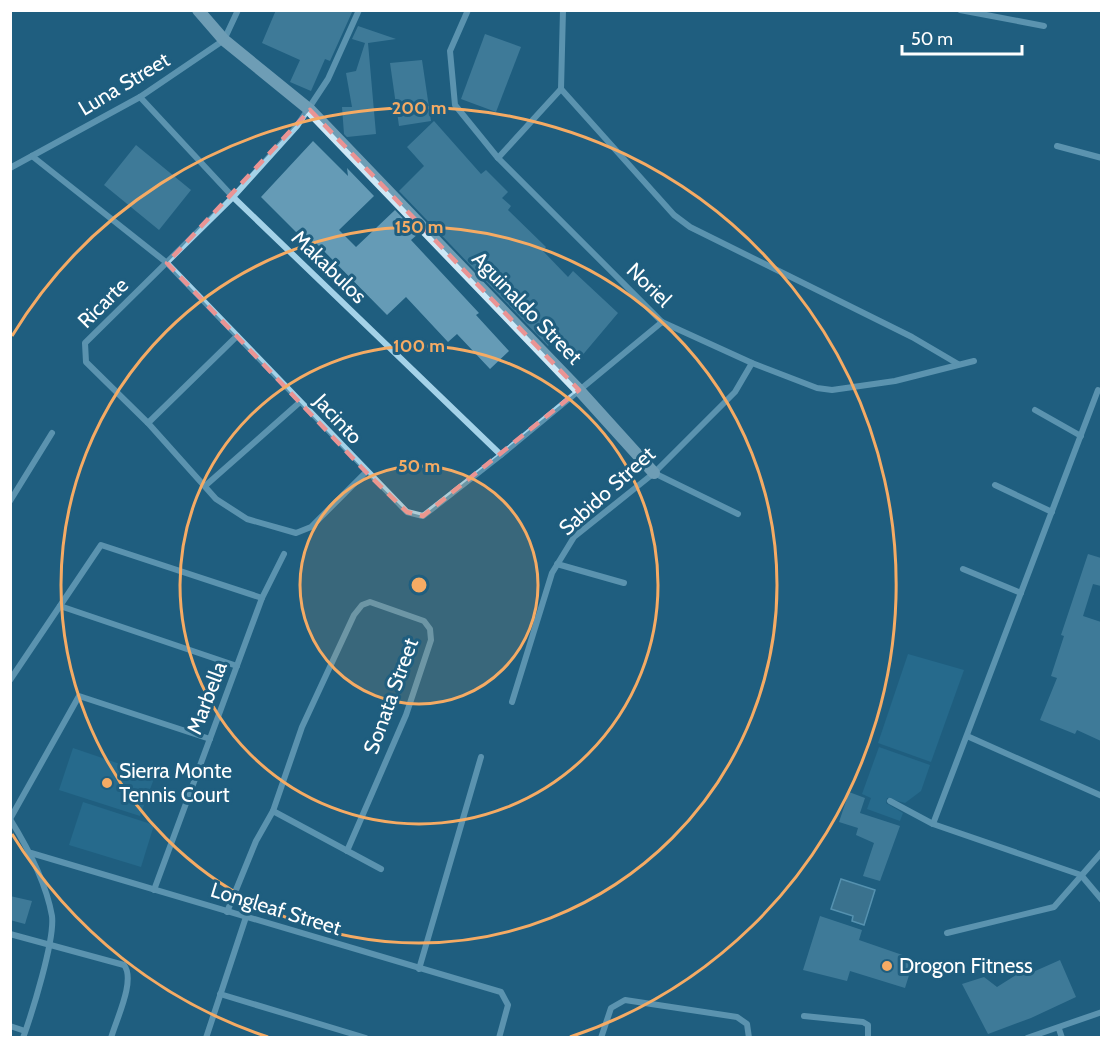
<svg xmlns="http://www.w3.org/2000/svg" width="1112" height="1048" font-family="Cabin,sans-serif">
  <rect width="100%" height="100%" fill="#1f5e7f"/>
  <g fill="#2f789b">
    <path d="M 908,654 L 964,670 L 931,762 L 878,743 Z"/>
    <path d="M 879,747 L 930,765 L 921,791 L 905,803 L 887,798 L 886,803 L 903,813 L 900,821 L 867,809 L 871,798 L 862,794 Z"/>
    <path d="M 73,748 L 155,776 L 140,816 L 59,790 Z"/>
    <path d="M 83,802 L 154,825 L 141,867 L 69,845 Z"/>
  </g>
  <path fill="#5b89a0" stroke="#97cfe9" stroke-width="1.5" d="M 841,879 L 875,890 L 864,925 L 852,921 L 853,916 L 831,909 Z"/>
  <g fill="#659bb6">
    <path d="M 276,10 L 353,10 L 330,61 L 325,59 L 311,91 L 290,82 L 300,60 L 262,43 Z"/>
    <path d="M 358,26 L 396,39 L 368,43 L 376,134 L 347,137 L 344,134 L 342,107 L 352,107 L 346,73 L 356,71 L 365,43 L 352,39 Z"/>
    <path d="M 485,34 L 521,47 L 496,112 L 461,99 Z"/>
    <path d="M 422,60 L 431,121 L 399,126 L 390,63 Z"/>
    <path d="M 434,121 L 481,174 L 486,170 L 508,192 L 502,198 L 511,206 L 508,210 L 546,247 L 543,251 L 568,277 L 573,271 L 618,313 L 575,364 L 552,341 L 548,346 L 399,191 L 424,166 L 407,147 Z"/>
    <path d="M 313,141 L 348,176 L 347,168 L 374,196 L 339,230 L 356,247 L 395,210 L 418,234 L 411,240 L 479,313 L 476,315 L 509,351 L 490,369 L 457,334 L 448,342 L 406,297 L 387,315 L 316,243 L 311,247 L 261,197 Z"/>
    <path d="M 136,145 L 191,190 L 159,230 L 104,185 Z"/>
    <path d="M 1088,554 L 1101,558 L 1101,586 L 1093,584 L 1083,616 L 1101,622 L 1101,741 L 1077,730 L 1075,734 L 1040,720 L 1057,678 L 1051,676 L 1064,636 L 1061,635 Z"/>
    <path d="M 849,792 L 865,798 L 860,813 L 900,826 L 880,881 L 863,876 L 874,843 L 856,835 L 858,828 L 839,822 Z"/>
    <path d="M 10,896 L 32,901 L 25,924 L 10,920 Z"/>
    <path d="M 820,916 L 862,930 L 859,940 L 914,959 L 905,988 L 850,971 L 847,981 L 803,970 Z"/>
    <path d="M 1060,960 L 1076,997 L 1031,1018 L 988,1034 L 962,984 L 984,977 L 997,987 L 1030,966 L 1033,972 Z"/>
  </g>
  <g fill="none" stroke-linecap="round" stroke-linejoin="round">
    <g stroke="#a4d2e8" stroke-width="6">
      <path d="M 359,10 L 328,79 L 297,126 L 233,197 L 85,343 L 86,362 L 148,423 L 216,499 L 247,519 L 296,533 L 311,527 L 366,472"/>
      <path d="M 468,10 L 450,51 L 455,105 L 498,158 L 662,322 L 752,363 L 817,388 L 832,390 L 895,381 L 974,361"/>
      <path d="M 960,10 L 1044,26"/>
      <path d="M 561,89 L 674,215 L 690,227 L 912,337 L 958,364"/>
      <path d="M 561,89 L 563,10"/>
      <path d="M 140,97 L 233,197 L 501,455"/>
      <path d="M 1057,146 L 1102,158"/>
      <path d="M 32,156 L 167,263 L 407,512 L 423,516 L 501,455 L 662,322"/>
      <path d="M 498,158 L 561,89"/>
      <path d="M 10,168 L 140,97 L 224,40 L 238,10"/>
      <path d="M 1035,410 L 1081,436"/>
      <path d="M 148,423 L 237,336"/>
      <path d="M 654,473 L 738,514"/>
      <path d="M 995,485 L 1052,512"/>
      <path d="M 205,486 L 300,402"/>
      <path d="M 10,501 L 52,433"/>
      <path d="M 557,564 L 624,583"/>
      <path d="M 963,569 L 1021,593"/>
      <path d="M 60,606 L 237,666"/>
      <path d="M 10,680 L 101,545 L 262,598"/>
      <path d="M 512,702 L 552,573 L 574,537 L 654,473 L 735,392 L 752,363"/>
      <path d="M 967,736 L 1102,796"/>
      <path d="M 890,801 L 933,824 L 1081,875 L 1102,900"/>
      <path d="M 273,811 L 381,869"/>
      <path d="M 10,819 L 79,696 L 210,739"/>
      <path d="M 10,819 C 28,848 46,882 52,916 C 55,940 32,1013 23,1038"/>
      <path d="M 933,824 L 1098,390"/>
      <path d="M 31,853 L 501,992 L 508,1005 L 499,1038"/>
      <path d="M 154,890 L 262,598 L 284,554"/>
      <path d="M 227,912 L 256,841 L 273,811 L 302,727 L 354,615 L 362,605 L 370,602 L 424,621 L 430,629 L 431,640 L 406,715 L 347,851"/>
      <path d="M 947,933 L 1054,907 L 1102,852"/>
      <path d="M 10,934 L 124,965 C 136,980 116,1020 111,1038"/>
      <path d="M 419,969 L 481,757"/>
      <path d="M 220,994 L 366,1038"/>
      <path d="M 804,1016 L 863,1022 L 868,1025 L 868,1038"/>
      <path d="M 10,1026 L 25,1031"/>
      <path d="M 1059,1029 L 1062,1038"/>
      <path d="M 206,1038 L 246,917"/>
      <path d="M 601,1038 L 611,1008 L 625,1000 L 737,1017 L 747,1024 L 749,1038"/>
      <path d="M 1027,1038 L 1102,1012"/>
    </g>
    <path stroke="#cee8f6" stroke-width="12" d="M 198,10 L 224,40 L 310,110 L 579,390 L 654,473"/>
  </g>
  <path d="M0 0H1112V1048H0ZM 310,110 L 579,390 L 423,516 L 407,512 L 366,472 L 167,263 Z" fill="#1f5e7f" fill-opacity=".55" fill-rule="evenodd"/>
  <path fill="none" stroke="#ea9494" stroke-width="4.5" stroke-dasharray="12 8" stroke-linejoin="round" d="M 310,110 L 579,390 L 423,516 L 407,512 L 366,472 L 167,263 Z"/>
  <circle cx="419" cy="585" r="119" fill="#f5ab64" fill-opacity=".12"/>
  <g fill="none" stroke="#f5ab64" stroke-width="3">
    <circle cx="419" cy="585" r="119"/>
    <circle cx="419" cy="585" r="239"/>
    <circle cx="419" cy="585" r="358"/>
    <path d="M268 1037A477 477 0 0 1 12 834M12 336A477 477 0 1 1 570 1037"/>
  </g>
  <g fill="#f5ab64" stroke="#1f5e7f" stroke-width="2">
    <circle cx="107" cy="783" r="6"/>
    <circle cx="887" cy="966" r="6"/>
  </g>
  <g text-anchor="middle" stroke-width="6" stroke-linejoin="round" paint-order="stroke">
    <g font-size="21" fill="#fff" stroke="#1f5e7f">
      <text transform="translate(124 84) rotate(-31)" y="7">Luna Street</text>
      <text transform="translate(329 267) rotate(44)" y="7">Makabulos</text>
      <text transform="translate(649 285) rotate(44)" y="7">Noriel</text>
      <text transform="translate(103 303) rotate(-45)" y="7">Ricarte</text>
      <text transform="translate(527 308) rotate(46)" y="7">Aguinaldo Street</text>
      <text transform="translate(338 419) rotate(47)" y="7">Jacinto</text>
      <text transform="translate(607 491) rotate(-42)" y="7">Sabido Street</text>
      <text transform="translate(391 696) rotate(-70)" y="7">Sonata Street</text>
      <text transform="translate(207 698) rotate(-69)" y="7">Marbella</text>
      <text transform="translate(276 909) rotate(17)" y="7">Longleaf Street</text>
    </g>
    <g font-size="21" fill="#fff" stroke="#1f5e7f" text-anchor="start">
      <text x="119" y="778">Sierra Monte<tspan x="119" dy="24">Tennis Court</tspan></text>
      <text x="899" y="973">Drogon Fitness</text>
    </g>
  </g>
  <circle cx="419" cy="585" r="9" fill="#f5ab64" stroke="#1f5e7f" stroke-width="3"/>
  <g font-size="18" text-anchor="middle" font-weight="bold" fill="#f5ab64" stroke="#1f5e7f" stroke-width="6" stroke-linejoin="round" paint-order="stroke">
    <text x="419" y="114">200 m</text>
    <text x="419" y="233">150 m</text>
    <text x="419" y="352">100 m</text>
    <text x="419" y="472">50 m</text>
  </g>
  <rect width="1112" height="1048" fill="none" stroke="#ffffff" stroke-width="24"/>
  <path d="M902 45v9h120v-9" fill="none" stroke="#ffffff" stroke-width="3"/>
  <text x="911" y="45" font-size="18" fill="#ffffff" stroke="#1f5e7f" stroke-width="4.5" paint-order="stroke">50 m</text>
</svg>
